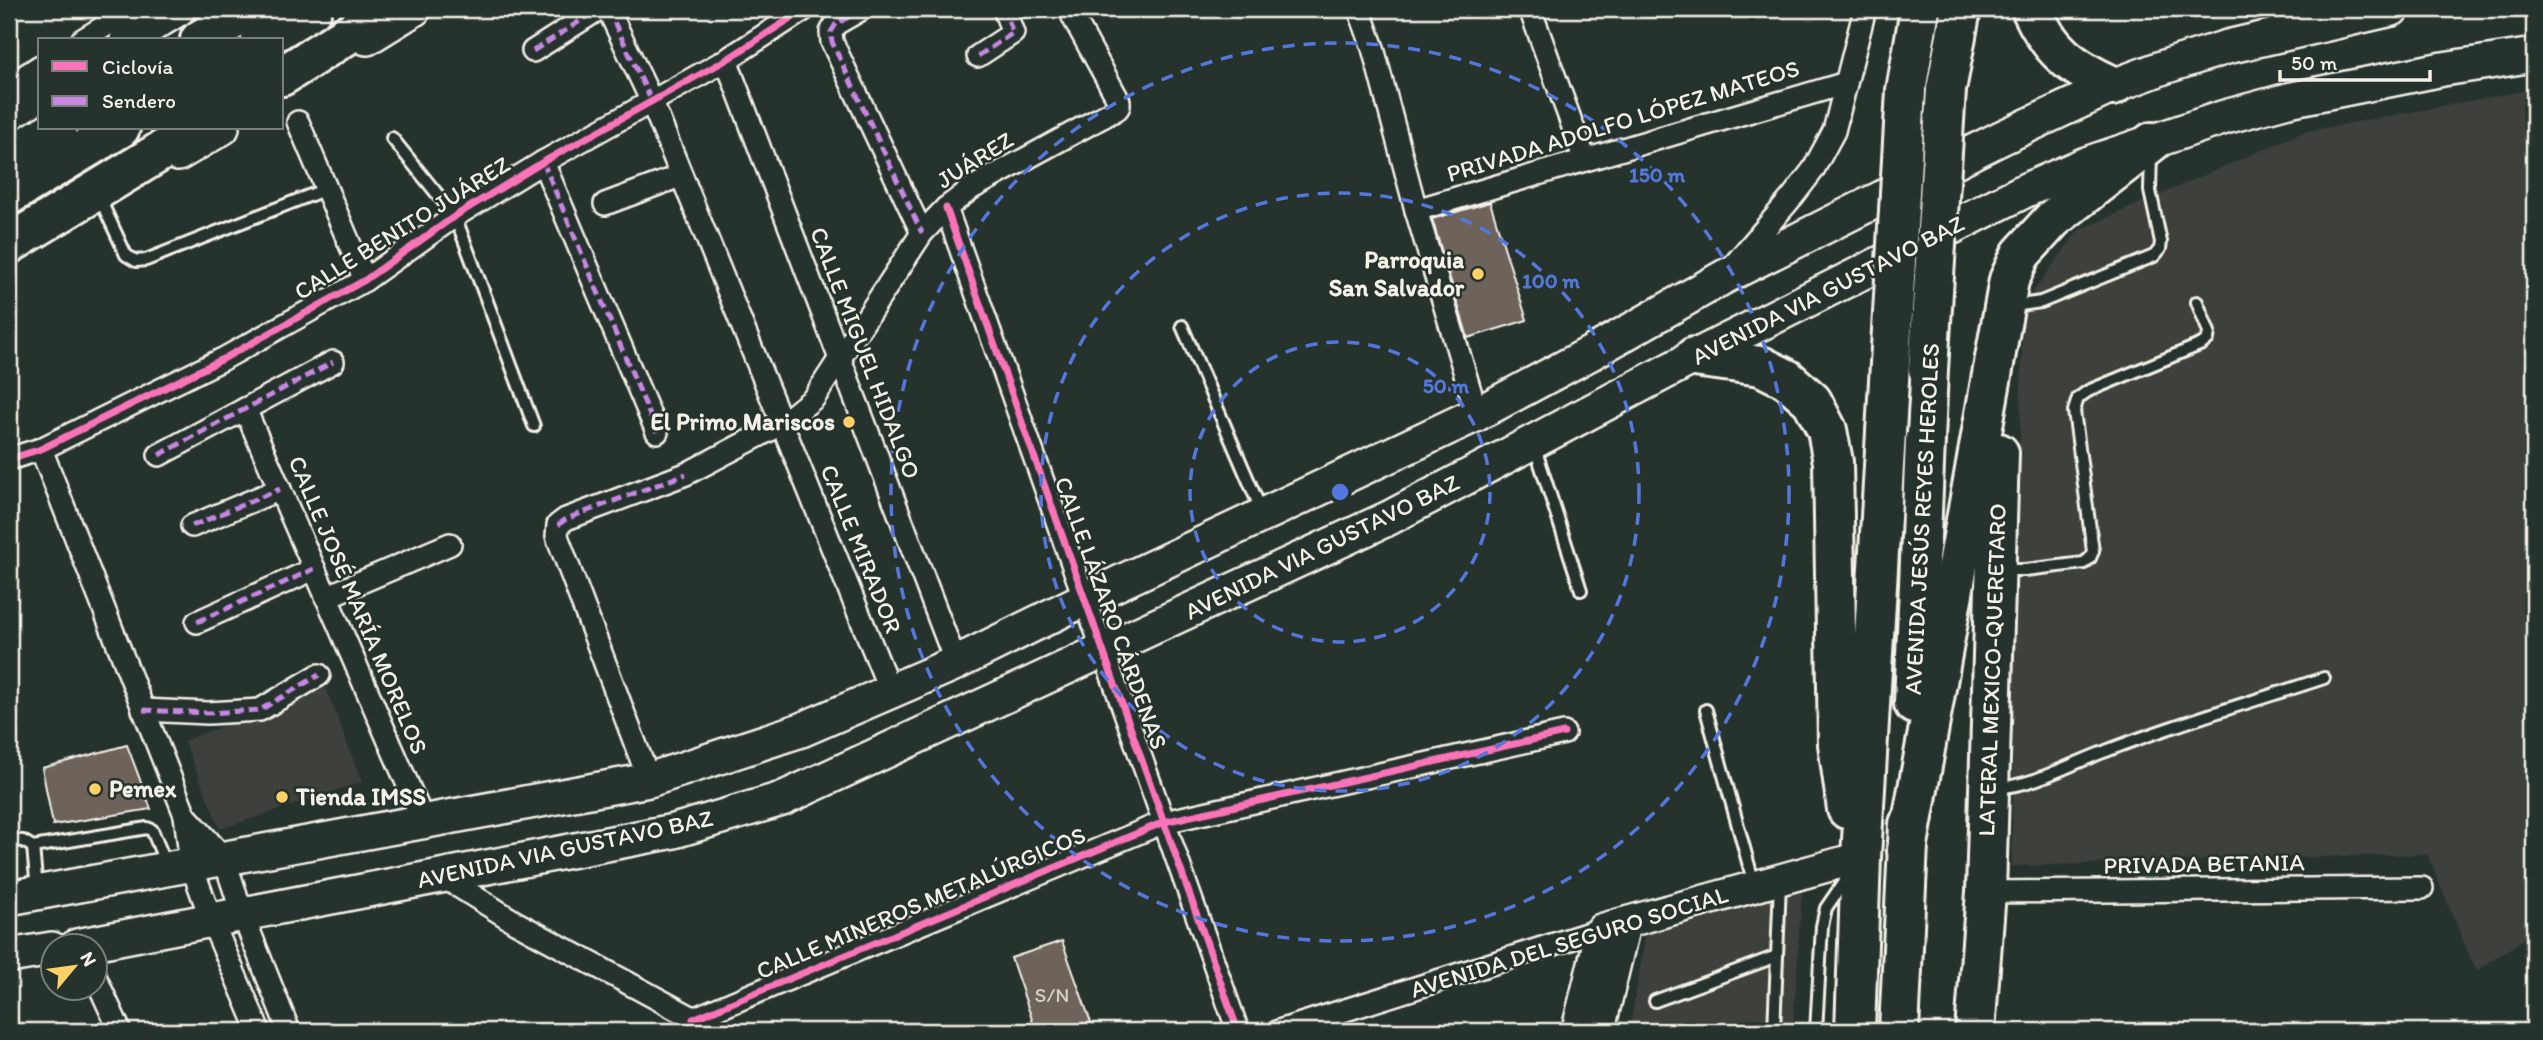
<svg xmlns="http://www.w3.org/2000/svg" width="2543" height="1040" font-family="Itim,sans-serif">
  <rect width="100%" height="100%" fill="#26332d"/>
  <filter id="ink" filterUnits="userSpaceOnUse"><feTurbulence type="fractalNoise" baseFrequency=".0143" numOctaves="2"/><feDisplacementMap in="SourceGraphic" scale="14" xChannelSelector="R" yChannelSelector="G"/><feConvolveMatrix kernelMatrix="1 2 1 2 8 2 1 2 1" color-interpolation-filters="sRGB"/></filter>
  <g filter="url(#ink)">
    <g fill="#3c413a">
      <path d="M 2534,89 L 2534,932 L 2476,971 L 2427,854 L 2012,866 L 2013,721 L 2023,305 L 2079,230 L 2303,132 Z"/>
      <path d="M 325,686 L 362,782 L 220,829 L 184,741 Z"/>
      <path d="M 1802,889 L 1793,1031 L 1629,1031 L 1646,933 Z"/>
    </g>
    <g fill="#6e635a" stroke="#f4f1e8" stroke-width="2">
      <path d="M 1490,202 L 1527,320 L 1468,338 L 1432,219 Z"/>
      <path d="M 127,745 L 151,809 L 53,825 L 42,768 Z"/>
      <path d="M 1062,941 L 1094,1031 L 1036,1031 L 1011,958 Z"/>
    </g>
    <g fill="none" stroke-linecap="round" stroke-linejoin="round">
      <defs>
        <g id="lane">
          <path d="M 392,138 L 455,216 L 534,426"/>
          <path d="M 101,201 L 126,255 L 136,261 L 146,260 L 326,189"/>
          <path d="M 2013,306 L 2041,302 L 2154,256 L 2160,249 L 2161,242 L 2150,191 L 2151,153"/>
          <path d="M 1182,326 L 1262,512"/>
          <path d="M 1534,445 L 1581,590"/>
          <path d="M 2002,570 L 2025,570 L 2084,563 L 2090,558 L 2093,551 L 2074,411 L 2078,398 L 2088,391 L 2202,344 L 2208,339 L 2209,332 L 2197,302"/>
          <path d="M 1706,710 L 1754,884"/>
          <path d="M 1995,788 C 2034,786 2070,764 2106,751 C 2177,723 2252,702 2324,678"/>
          <path d="M 9,840 L 23,841 L 33,847"/>
          <path d="M 37,890 L 33,847 L 147,828 L 152,830 L 166,864"/>
          <path d="M 1655,1001 L 1777,956"/>
          <path d="M 1774,1031 L 1780,882"/>
          <path d="M 1816,1031 L 1822,926 L 1826,908 L 1848,876"/>
        </g>
        <g id="street">
          <path d="M 608,9 L 651,100 L 891,693"/>
          <path d="M 862,9 L 836,24 L 831,32 L 832,42 L 922,233"/>
          <path d="M 1359,9 L 1373,48 L 1416,210 L 1477,414"/>
          <path d="M 1530,9 L 1585,160"/>
          <path d="M 82,40 L 133,9"/>
          <path d="M 533,51 L 599,9"/>
          <path d="M 978,56 L 1013,33 L 1004,9"/>
          <path d="M 726,60 L 956,663"/>
          <path d="M 9,86 L 40,66"/>
          <path d="M 298,122 L 365,280"/>
          <path d="M 543,162 L 657,432"/>
          <path d="M 605,204 L 680,176"/>
          <path d="M 946,208 L 1238,1031"/>
          <path d="M 1416,210 L 1846,83"/>
          <path d="M 1733,266 L 1793,196 L 1813,170 L 1834,131 L 1865,9"/>
          <path d="M 245,409 L 424,822"/>
          <path d="M 41,449 L 185,815 L 191,864 L 211,919 L 259,1031"/>
          <path d="M 159,455 L 333,362"/>
          <path d="M 9,459 L 41,449 L 223,359 L 365,280 L 455,216 L 543,162 L 726,60 L 805,9"/>
          <path d="M 192,526 L 280,489"/>
          <path d="M 326,597 L 450,544"/>
          <path d="M 197,622 L 314,569"/>
          <path d="M 143,710 L 208,713 L 260,710 L 319,675"/>
          <path d="M 649,780 L 557,536 L 558,525 L 566,519 L 686,474 L 783,423 L 814,398 L 922,233 L 946,208 L 972,188 L 1117,109 L 1119,106 L 1119,101 L 1073,17"/>
          <path d="M 185,815 L 224,858 L 242,913 L 289,1031"/>
          <path d="M 442,876 L 515,922 L 717,1031"/>
          <path d="M 1986,892 L 2422,888"/>
          <path d="M 94,974 L 120,1031"/>
          <path d="M 693,1019 L 1164,822 L 1564,733"/>
          <path d="M 1279,1031 L 1602,929"/>
        </g>
        <g id="secondary">
          <path d="M 1577,1031 L 1602,929 L 1861,857"/>
          <path d="M 1599,1031 L 1625,923"/>
        </g>
        <g id="primary">
          <path d="M 367,38 L 414,9"/>
          <path d="M 127,40 L 178,9"/>
          <path d="M 9,113 L 40,94"/>
          <path d="M 178,154 L 222,128"/>
          <path d="M 9,898 L 649,780 L 801,730 L 956,663 L 1085,599 L 1477,414 L 1591,353 L 1724,277 L 2001,138 L 2113,86 L 2164,67 L 2227,47 L 2392,9"/>
          <path d="M 77,946 L 674,831 L 782,799 L 1389,518 L 1694,357 L 2026,190 L 2086,164 L 2225,117 L 2288,100 L 2443,69 L 2534,55"/>
          <path d="M 9,956 L 52,949"/>
        </g>
        <g id="highway">
          <path d="M 2031,9 C 2050,51 2071,67 2113,86"/>
          <path d="M 200,40 L 251,9"/>
          <path d="M 261,40 L 312,9"/>
          <path d="M 282,76 L 388,9"/>
          <path d="M 1946,90 L 1961,9"/>
          <path d="M 1906,91 L 1920,9"/>
          <path d="M 9,157 L 57,128"/>
          <path d="M 9,195 L 120,128"/>
          <path d="M 9,244 L 199,128"/>
          <path d="M 1694,357 L 1761,366 L 1787,379 L 1812,401 L 1827,430 L 1833,462 L 1838,744 L 1847,809"/>
          <path d="M 1914,704 L 1928,369"/>
          <path d="M 1907,850 L 2009,280 L 2021,254 L 2053,219 L 2152,142"/>
          <path d="M 1855,1031 L 1861,857 L 1886,432"/>
          <path d="M 1899,1031 L 1909,824"/>
          <path d="M 1975,1031 L 1986,892 L 1999,453"/>
        </g>
      </defs>
      <use href="#lane" stroke="#f4f1e8" stroke-width="16"/>
      <use href="#street" stroke="#f4f1e8" stroke-width="26"/>
      <use href="#secondary" stroke="#f4f1e8" stroke-width="35"/>
      <use href="#primary" stroke="#f4f1e8" stroke-width="38"/>
      <use href="#highway" stroke="#f4f1e8" stroke-width="44"/>
      <use href="#lane" stroke="#26332d" stroke-width="10"/>
      <use href="#street" stroke="#26332d" stroke-width="21"/>
      <use href="#secondary" stroke="#26332d" stroke-width="30"/>
      <use href="#primary" stroke="#26332d" stroke-width="33"/>
      <use href="#highway" stroke="#26332d" stroke-width="38"/>
      <defs>
        <g id="highway-bridge">
          <path d="M 1928,369 L 1946,90"/>
          <path d="M 1886,432 L 1906,91"/>
        </g>
      </defs>
      <use href="#highway-bridge" stroke="#f4f1e8" stroke-width="44" stroke-linecap="butt"/>
      <use href="#highway-bridge" stroke="#26332d" stroke-width="38"/>
      <g stroke="#c787e3" stroke-width="5" stroke-dasharray="10 5" stroke-linecap="butt">
        <path d="M 608,9 L 651,100"/>
        <path d="M 775,9 L 783,23"/>
        <path d="M 862,9 L 836,24 L 831,32 L 832,42 L 922,233"/>
        <path d="M 533,51 L 599,9"/>
        <path d="M 978,56 L 1013,33 L 1004,9"/>
        <path d="M 543,162 L 657,432"/>
        <path d="M 159,455 L 333,362"/>
        <path d="M 558,525 L 566,519 L 686,474"/>
        <path d="M 192,526 L 280,489"/>
        <path d="M 197,622 L 314,569"/>
        <path d="M 143,710 L 208,713 L 260,710 L 319,675"/>
      </g>
      <defs>
        <g id="cycleway">
          <path d="M 946,208 L 1238,1031"/>
          <path d="M 9,459 L 41,449 L 223,359 L 365,280 L 455,216 L 543,162 L 726,60 L 805,9"/>
          <path d="M 693,1019 L 1164,822 L 1564,733"/>
        </g>
      </defs>
      <use href="#cycleway" stroke="#26332d" stroke-width="11"/>
      <use href="#cycleway" stroke="#fb73b8" stroke-width="7"/>
    </g>
  </g>
  <g fill="none" stroke="#5377dc" stroke-width="3.5" stroke-dasharray="12 9">
    <circle cx="1340" cy="492" r="150"/>
    <circle cx="1340" cy="492" r="299"/>
    <circle cx="1340" cy="492" r="449"/>
  </g>
  <g fill="#ffd166" stroke="#26332d" stroke-width="2.5">
    <circle cx="1478" cy="274" r="7"/>
    <circle cx="849" cy="422" r="7"/>
    <circle cx="95" cy="789" r="7"/>
    <circle cx="282" cy="797" r="7"/>
  </g>
  <g text-anchor="middle" stroke-width="5" stroke-linejoin="round" paint-order="stroke">
    <g font-size="21" fill="#d2cec4">
      <text x="1052" y="1002">S/N</text>
    </g>
    <g font-size="24" fill="#f4f1e8" stroke="#26332d">
      <text transform="translate(1623 121) rotate(-17)" y="8">PRIVADA ADOLFO LÓPEZ MATEOS</text>
      <text transform="translate(975 160) rotate(-32)" y="8">JUÁREZ</text>
      <text transform="translate(402 228) rotate(-32)" y="8">CALLE BENITO JUÁREZ</text>
      <text transform="translate(1828 290) rotate(-27)" y="8">AVENIDA VIA GUSTAVO BAZ</text>
      <text transform="translate(865 353) rotate(69)" y="8">CALLE MIGUEL HIDALGO</text>
      <text transform="translate(1922 519) rotate(-87)" y="8">AVENIDA JESÚS REYES HEROLES</text>
      <text transform="translate(1322 547) rotate(-26)" y="8">AVENIDA VIA GUSTAVO BAZ</text>
      <text transform="translate(861 549) rotate(68)" y="8">CALLE MIRADOR</text>
      <text transform="translate(358 605) rotate(67)" y="8">CALLE JOSÉ MARÍA MORELOS</text>
      <text transform="translate(1111 613) rotate(70)" y="8">CALLE LÁZARO CÁRDENAS</text>
      <text transform="translate(1992 670) rotate(-88)" y="8">LATERAL MEXICO-QUERETARO</text>
      <text transform="translate(565 849) rotate(-12)" y="8">AVENIDA VIA GUSTAVO BAZ</text>
      <text transform="translate(2204 864) rotate(-1)" y="8">PRIVADA BETANIA</text>
      <text transform="translate(921 903) rotate(-23)" y="8">CALLE MINEROS METALÚRGICOS</text>
      <text transform="translate(1569 942) rotate(-17)" y="8">AVENIDA DEL SEGURO SOCIAL</text>
    </g>
    <g font-size="24" font-weight="bold" fill="#f4f1e8" stroke="#26332d" text-anchor="end">
      <text x="1464" y="268">Parroquia<tspan x="1464" dy="28">San Salvador</tspan></text>
      <text x="835" y="430">El Primo Mariscos</text>
      <text x="109" y="797" text-anchor="start">Pemex</text>
      <text x="296" y="805" text-anchor="start">Tienda IMSS</text>
    </g>
  </g>
  <circle cx="1340" cy="492" r="10" fill="#5377dc" stroke="#26332d" stroke-width="3.5"/>
  <g font-size="21" text-anchor="middle" font-weight="bold" fill="#5377dc" stroke="#26332d" stroke-width="5" stroke-linejoin="round" paint-order="stroke">
    <text x="1657" y="182">150 m</text>
    <text x="1551" y="288">100 m</text>
    <text x="1446" y="393">50 m</text>
  </g>
  <rect width="2543" height="1040" fill="none" stroke="#26332d" stroke-width="35"/>
  <rect x="18" y="18" width="2508" height="1005" fill="none" stroke="#f4f1e8" stroke-width="2.5" filter="url(#ink)"/>
  <rect x="38" y="38" width="245" height="91" fill="#26332d" stroke="#787f78" stroke-width="2"/>
  <rect x="52" y="61" width="35" height="10" fill="#fb73b8" stroke="#787f78" stroke-width="2"/>
  <text x="102" y="74" font-size="21" fill="#f4f1e8">Ciclovía</text>
  <rect x="52" y="96" width="35" height="10" fill="#c787e3" stroke="#787f78" stroke-width="2"/>
  <text x="102" y="108" font-size="21" fill="#f4f1e8">Sendero</text>
  <g transform="translate(74 967) rotate(61)"><circle r="33" fill="#26332d" stroke="#787f78" stroke-width="2"/>
  <path d="M0-5L12 26L0 18L-12 26Z" fill="#ffd166"/>
  <text y="-10" font-size="19" font-weight="bold" text-anchor="middle" fill="#f4f1e8">N</text>
  </g>
  <path d="M2280 70v10h150v-10" fill="none" stroke="#f4f1e8" stroke-width="3.5"/>
  <text x="2291" y="70" font-size="21" fill="#f4f1e8" stroke="#26332d" stroke-width="5" paint-order="stroke">50 m</text>
</svg>
